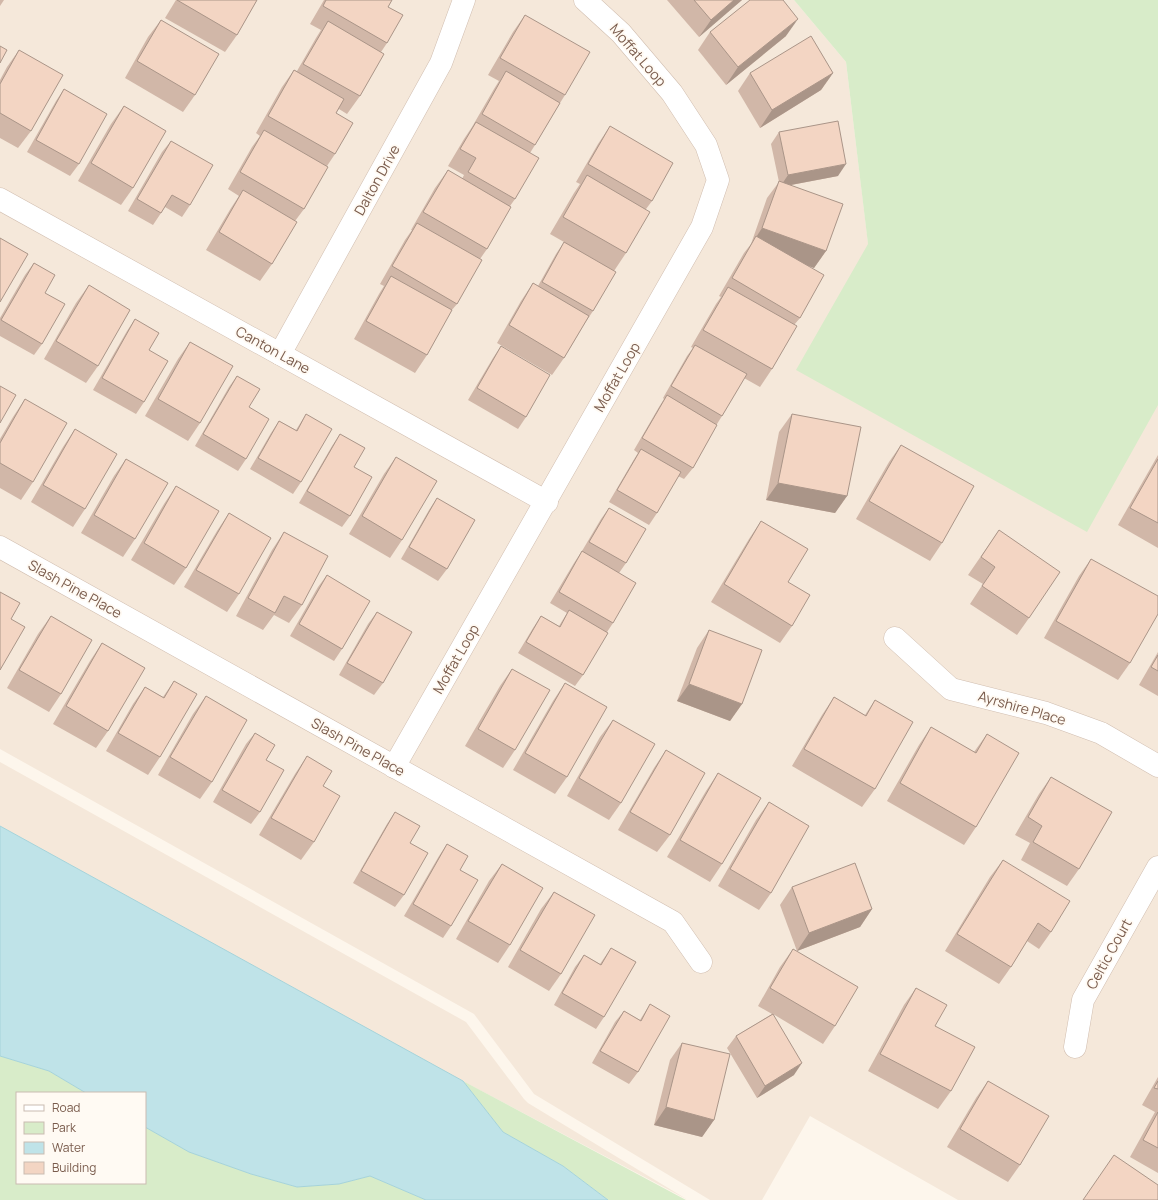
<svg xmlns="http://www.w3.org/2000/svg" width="1158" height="1200" font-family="Manrope,sans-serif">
  <rect width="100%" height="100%" fill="#fdf6ec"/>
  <g fill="#f5e8da">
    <path d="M 0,0 L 794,0 L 846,62 L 868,243 L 1158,139 L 1158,1200 L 958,1200 L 810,1116 L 762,1200 L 710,1200 L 534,1094 L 474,1014 L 0,749 Z"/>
    <path d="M 0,762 L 466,1022 L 524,1099 L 528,1103 L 688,1200 L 455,1077 L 0,826 Z"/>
  </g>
  <g fill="#d8ecc9">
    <path d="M 794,0 L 1158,0 L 1158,405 L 1087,532 L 796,370 L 868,244 L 846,62 Z"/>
    <path d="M 0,1056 L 49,1071 L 86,1093 L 17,1093 L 17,1183 L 145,1183 L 145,1127 L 189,1152 L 251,1174 L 297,1187 L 339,1184 L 370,1176 L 426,1200 L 0,1200 Z"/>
    <path d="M 463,1081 L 686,1200 L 608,1200 L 563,1166 L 503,1132 Z"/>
  </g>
  <path fill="#bfe3e8" stroke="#a5d3da" d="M 0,826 L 463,1081 L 503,1132 L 563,1166 L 608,1200 L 426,1200 L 370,1176 L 339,1184 L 297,1187 L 251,1174 L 189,1152 L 145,1127 L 145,1093 L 86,1093 L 49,1071 L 0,1056 Z"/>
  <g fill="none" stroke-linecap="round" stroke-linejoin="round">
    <defs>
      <g id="minor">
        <path d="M 0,199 L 547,502"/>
        <path d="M 280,354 L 441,63 L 464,0"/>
        <path d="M 0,547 L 673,922 L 701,962"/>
        <path d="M 895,638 L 951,689 L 1046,713 L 1101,733 L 1158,766"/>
        <path d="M 394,767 L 702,227 L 718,180 L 706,145 L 672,93 L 621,33 L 585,0"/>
        <path d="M 1075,1047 L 1083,1000 L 1158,867"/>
      </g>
    </defs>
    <use href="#minor" stroke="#d1beb0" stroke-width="23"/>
    <use href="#minor" stroke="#fff" stroke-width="22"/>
  </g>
  <g fill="#d1b7a8">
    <path d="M 0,0 L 4,0 L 0,6 Z"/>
    <path d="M 176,0 L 257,0 L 237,35 L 225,52 L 165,18 Z"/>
    <path d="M 324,0 L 392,0 L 388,7 L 387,43 L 381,52 L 360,96 L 347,114 L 339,109 L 336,113 L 335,154 L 327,166 L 304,209 L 295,221 L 272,264 L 260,281 L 206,250 L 231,208 L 239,196 L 228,189 L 252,147 L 260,136 L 256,133 L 282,87 L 294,70 L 297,71 L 316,38 L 321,30 L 310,24 Z"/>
    <path d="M 667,0 L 742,0 L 699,37 Z"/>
    <path d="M 525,15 L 565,95 L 560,103 L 535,145 L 530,153 L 515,199 L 510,206 L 487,249 L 480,259 L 457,304 L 451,311 L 427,355 L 415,373 L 354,339 L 379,294 L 384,286 L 380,284 L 405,240 L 412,230 L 411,230 L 435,188 L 448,170 L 462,179 L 464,175 L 448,166 L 464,139 L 472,127 L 494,89 L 499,81 L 488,75 L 513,32 Z"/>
    <path d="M 161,20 L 195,95 L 183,112 L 125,78 L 148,37 Z"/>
    <path d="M 710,32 L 786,36 L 726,85 L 698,50 Z"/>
    <path d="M 19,50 L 31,131 L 18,148 L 0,138 L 0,80 L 7,67 Z"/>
    <path d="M 750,73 L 833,73 L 821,90 L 760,128 L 738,91 Z"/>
    <path d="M 64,89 L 79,164 L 70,176 L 27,152 L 56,101 Z"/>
    <path d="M 124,106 L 133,188 L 121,205 L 78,181 L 111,124 Z"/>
    <path d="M 610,126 L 652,201 L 646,209 L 626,253 L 614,271 L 593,311 L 585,323 L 564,358 L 552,375 L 497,343 L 521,301 L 533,283 L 538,286 L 556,254 L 564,242 L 550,234 L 574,193 L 580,184 L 576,182 L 598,144 Z"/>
    <path d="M 779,132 L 838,176 L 791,185 L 826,251 L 814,268 L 809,266 L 800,318 L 794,325 L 772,369 L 760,387 L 744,378 L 722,416 L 717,424 L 693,468 L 684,479 L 678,476 L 657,513 L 649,525 L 609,502 L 633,461 L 638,453 L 634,450 L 659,407 L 664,399 L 663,398 L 687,356 L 693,348 L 691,347 L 716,304 L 721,297 L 719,296 L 744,253 L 751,244 L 767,198 L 779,182 L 771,144 Z"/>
    <path d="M 171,141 L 190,205 L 182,217 L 165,207 L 153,225 L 128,211 L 162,152 Z"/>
    <path d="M 34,263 L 45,293 L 42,344 L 34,355 L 0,336 L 0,318 L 25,275 Z"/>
    <path d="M 89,285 L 98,366 L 86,383 L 44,359 L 76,303 Z"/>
    <path d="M 135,319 L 149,350 L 144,402 L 136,414 L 93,390 L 127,331 Z"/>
    <path d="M 190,342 L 200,423 L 188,441 L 145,416 L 178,359 Z"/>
    <path d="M 501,346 L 526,417 L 518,429 L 468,400 L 493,358 Z"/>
    <path d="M 237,376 L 249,407 L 246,459 L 238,471 L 195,446 L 229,387 Z"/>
    <path d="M 25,399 L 33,482 L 21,500 L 0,488 L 0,439 L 13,417 Z"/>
    <path d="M 306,414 L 301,482 L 293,494 L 250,469 L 271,433 L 279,421 L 296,430 Z"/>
    <path d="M 792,414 L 847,496 L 835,513 L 766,500 L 779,432 Z"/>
    <path d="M 75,429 L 85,509 L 73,527 L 31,502 L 63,447 Z"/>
    <path d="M 340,434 L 354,467 L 350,516 L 342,527 L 299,503 L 332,446 Z"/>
    <path d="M 901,445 L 942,543 L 930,561 L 856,519 L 889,462 Z"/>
    <path d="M 1158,455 L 1158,548 L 1118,525 Z"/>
    <path d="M 396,457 L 402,540 L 390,558 L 349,534 L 384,474 Z"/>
    <path d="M 126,459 L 135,539 L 123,557 L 81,533 L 114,476 Z"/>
    <path d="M 176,486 L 186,568 L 174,585 L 131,560 L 164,504 Z"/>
    <path d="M 437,498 L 447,569 L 438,581 L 401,559 L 429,510 Z"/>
    <path d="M 609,508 L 626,563 L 619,573 L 613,623 L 607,632 L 583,675 L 575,686 L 518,653 L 533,628 L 541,616 L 559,626 L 567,613 L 550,603 L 574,563 L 582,551 L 601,519 Z"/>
    <path d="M 229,513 L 239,594 L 227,612 L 184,587 L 217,531 Z"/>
    <path d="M 761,521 L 788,582 L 792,626 L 780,643 L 711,602 L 749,539 Z"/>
    <path d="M 999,530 L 1029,618 L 1017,635 L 970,604 L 983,584 L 968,575 Z"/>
    <path d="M 284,532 L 302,605 L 289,623 L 274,615 L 263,630 L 236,616 L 272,550 Z"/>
    <path d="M 1091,559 L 1130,663 L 1118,680 L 1044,638 L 1079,576 Z"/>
    <path d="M 327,575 L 342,649 L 334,661 L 290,636 L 318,587 Z"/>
    <path d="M 377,612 L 383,683 L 374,695 L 339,675 L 368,624 Z"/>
    <path d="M 51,616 L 61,694 L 49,712 L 7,688 L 38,634 Z"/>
    <path d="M 709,630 L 742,704 L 730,721 L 677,701 L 697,648 Z"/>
    <path d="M 102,643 L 108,731 L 96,748 L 53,724 L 90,661 Z"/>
    <path d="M 1158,652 L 1158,696 L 1139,685 Z"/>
    <path d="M 512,669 L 515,750 L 503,768 L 465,746 L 500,686 Z"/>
    <path d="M 174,681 L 160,757 L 148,775 L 106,751 L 133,704 L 145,687 L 163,697 Z"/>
    <path d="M 565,683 L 567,777 L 555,794 L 513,770 L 553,701 Z"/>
    <path d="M 206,696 L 212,782 L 200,799 L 158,775 L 193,714 Z"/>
    <path d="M 834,697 L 865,715 L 875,700 L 875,789 L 862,807 L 792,766 L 822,715 Z"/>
    <path d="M 613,720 L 621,803 L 609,820 L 567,796 L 600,737 Z"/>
    <path d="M 931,727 L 974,752 L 987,734 L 976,827 L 964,845 L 887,801 L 919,745 Z"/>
    <path d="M 255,733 L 266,760 L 260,812 L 251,824 L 213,802 L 246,744 Z"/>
    <path d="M 666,750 L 670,835 L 657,852 L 618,830 L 654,768 Z"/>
    <path d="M 307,756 L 323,786 L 314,842 L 301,860 L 259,835 L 295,774 Z"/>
    <path d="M 718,773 L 722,864 L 710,882 L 667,857 L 706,791 Z"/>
    <path d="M 1051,777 L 1079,869 L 1067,886 L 1021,860 L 1030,843 L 1015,835 L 1039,794 Z"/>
    <path d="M 769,802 L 771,893 L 759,910 L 718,886 L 756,820 Z"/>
    <path d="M 395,812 L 410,843 L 404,895 L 395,907 L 353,883 L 387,824 Z"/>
    <path d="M 447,844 L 451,926 L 443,938 L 404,916 L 439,856 Z"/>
    <path d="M 1003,860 L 1051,932 L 1039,949 L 1027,941 L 1011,967 L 999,984 L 945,951 L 990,877 Z"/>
    <path d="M 502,864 L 510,945 L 498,963 L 456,939 L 489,881 Z"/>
    <path d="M 792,887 L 872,909 L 860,927 L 797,951 L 780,905 Z"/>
    <path d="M 554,892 L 561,974 L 549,991 L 508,967 L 541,909 Z"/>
    <path d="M 611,948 L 604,1017 L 596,1029 L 554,1005 L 575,967 L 584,955 L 600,964 Z"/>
    <path d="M 793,949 L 835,1026 L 823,1044 L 773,1014 L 794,1075 L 757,1098 L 727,1048 L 736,1036 L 772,1014 L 758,1006 L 780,967 Z"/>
    <path d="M 916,988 L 935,1026 L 951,1091 L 938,1109 L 868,1071 L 904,1005 Z"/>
    <path d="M 650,1004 L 638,1072 L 629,1084 L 592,1063 L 615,1022 L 624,1011 L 640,1020 Z"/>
    <path d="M 682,1043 L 714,1120 L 702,1137 L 654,1125 L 670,1060 Z"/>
    <path d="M 1158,1077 L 1158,1173 L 1130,1157 L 1155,1112 L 1142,1105 Z"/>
    <path d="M 988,1081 L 1020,1165 L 1008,1182 L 947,1147 L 976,1098 Z"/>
  </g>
  <g fill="#aa9588">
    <path d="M 734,0 L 742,0 L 699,37 L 711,20 Z"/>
    <path d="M 798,19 L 786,36 L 726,85 L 738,67 Z"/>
    <path d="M 833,73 L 821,90 L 760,128 L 772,110 Z"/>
    <path d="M 846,164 L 838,176 L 780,187 L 788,175 Z"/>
    <path d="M 762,228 L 826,251 L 814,268 L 751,245 Z"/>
    <path d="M 778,483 L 847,496 L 835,513 L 766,500 Z"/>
    <path d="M 689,684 L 742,704 L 730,721 L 677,701 Z"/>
    <path d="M 872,909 L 860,927 L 797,951 L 809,933 Z"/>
    <path d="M 802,1063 L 794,1075 L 757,1098 L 765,1086 Z"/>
    <path d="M 666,1107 L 714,1120 L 702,1137 L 654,1125 Z"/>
  </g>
  <g fill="#f3d5c3" stroke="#aa9588">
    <path d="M 177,0 L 257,0 L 237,35 Z"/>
    <path d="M 326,0 L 392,0 L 388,7 L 403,15 L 387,43 L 323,6 Z"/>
    <path d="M 694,0 L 734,0 L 711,20 Z"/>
    <path d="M 750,0 L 783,0 L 798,19 L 738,67 L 710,32 Z"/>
    <path d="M 525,15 L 590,52 L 565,95 L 500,58 Z"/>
    <path d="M 161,20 L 219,54 L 195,95 L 137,61 Z"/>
    <path d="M 328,21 L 384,54 L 360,96 L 303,64 Z"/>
    <path d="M 811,36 L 833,73 L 772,110 L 750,73 Z"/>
    <path d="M 0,46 L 7,50 L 0,63 Z"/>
    <path d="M 19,50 L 63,75 L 31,131 L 0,113 L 0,84 Z"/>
    <path d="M 294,70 L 344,99 L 336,113 L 353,123 L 335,154 L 268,116 Z"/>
    <path d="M 506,71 L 560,103 L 535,145 L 482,114 Z"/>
    <path d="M 64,89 L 107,114 L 79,164 L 36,140 Z"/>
    <path d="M 124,106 L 166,131 L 133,188 L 91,163 Z"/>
    <path d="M 838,121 L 846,164 L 788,175 L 779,132 Z"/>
    <path d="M 476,122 L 539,158 L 515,199 L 468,172 L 476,158 L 460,149 Z"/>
    <path d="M 610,126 L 673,163 L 652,201 L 588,164 Z"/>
    <path d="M 264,130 L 328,167 L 304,209 L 240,172 Z"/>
    <path d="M 171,141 L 213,165 L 190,205 L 172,195 L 161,213 L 137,199 Z"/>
    <path d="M 448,170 L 511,207 L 487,249 L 423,212 Z"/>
    <path d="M 587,175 L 650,212 L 626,253 L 563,217 Z"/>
    <path d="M 779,181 L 843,204 L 826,251 L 762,228 Z"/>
    <path d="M 243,190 L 297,222 L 272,264 L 219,232 Z"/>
    <path d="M 417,223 L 482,260 L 457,304 L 392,266 Z"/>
    <path d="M 756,236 L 824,275 L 800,318 L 732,278 Z"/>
    <path d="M 0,238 L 28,254 L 0,302 Z"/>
    <path d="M 564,242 L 616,272 L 593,311 L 542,282 Z"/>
    <path d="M 34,263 L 55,275 L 45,293 L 65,304 L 42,344 L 1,320 Z"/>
    <path d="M 391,276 L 452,310 L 427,355 L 366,321 Z"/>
    <path d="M 533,283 L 589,316 L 564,358 L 509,325 Z"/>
    <path d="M 89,285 L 130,310 L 98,366 L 56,341 Z"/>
    <path d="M 728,287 L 797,326 L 772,369 L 703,330 Z"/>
    <path d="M 135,319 L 159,333 L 149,350 L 168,361 L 144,402 L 102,378 Z"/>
    <path d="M 190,342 L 233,366 L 200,423 L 158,399 Z"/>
    <path d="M 695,345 L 747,374 L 722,416 L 671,386 Z"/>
    <path d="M 501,346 L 550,375 L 526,417 L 477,388 Z"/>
    <path d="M 237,376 L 260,389 L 249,407 L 269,419 L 246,459 L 203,434 Z"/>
    <path d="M 0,386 L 16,395 L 0,423 Z"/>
    <path d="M 667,395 L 717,425 L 693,468 L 642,438 Z"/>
    <path d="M 25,399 L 67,423 L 33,482 L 0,463 L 0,443 Z"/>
    <path d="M 306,414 L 332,429 L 301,482 L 258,458 L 279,421 L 297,431 Z"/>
    <path d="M 792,414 L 861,427 L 847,496 L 778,483 Z"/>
    <path d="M 75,429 L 117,454 L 85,509 L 43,485 Z"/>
    <path d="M 340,434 L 365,448 L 354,467 L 372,477 L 350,516 L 307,491 Z"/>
    <path d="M 901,445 L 974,486 L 942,543 L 869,501 Z"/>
    <path d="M 641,449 L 681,472 L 657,513 L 617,490 Z"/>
    <path d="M 396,457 L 437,481 L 402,540 L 362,516 Z"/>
    <path d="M 126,459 L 168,483 L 135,539 L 94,515 Z"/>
    <path d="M 1158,459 L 1158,523 L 1130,508 Z"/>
    <path d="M 176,486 L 219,511 L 186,568 L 144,543 Z"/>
    <path d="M 437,498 L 475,520 L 447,569 L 409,547 Z"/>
    <path d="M 609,508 L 646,529 L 626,563 L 589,542 Z"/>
    <path d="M 229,513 L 271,538 L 239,594 L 196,570 Z"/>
    <path d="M 761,521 L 808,549 L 788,582 L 810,595 L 792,626 L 724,584 Z"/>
    <path d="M 999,530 L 1060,572 L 1029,618 L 982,586 L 995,567 L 981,557 Z"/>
    <path d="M 284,532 L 328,556 L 302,605 L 284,596 L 275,613 L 248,598 Z"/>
    <path d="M 582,551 L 636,583 L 613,623 L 559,592 Z"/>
    <path d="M 1091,559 L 1158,596 L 1158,614 L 1130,663 L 1056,621 Z"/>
    <path d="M 327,575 L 370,601 L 342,649 L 299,624 Z"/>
    <path d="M 0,592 L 20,603 L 11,619 L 25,627 L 0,670 Z"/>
    <path d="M 569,610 L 608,633 L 583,675 L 526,642 L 541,616 L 560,627 Z"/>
    <path d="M 377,612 L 412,632 L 383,683 L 347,663 Z"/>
    <path d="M 51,616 L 92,640 L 61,694 L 19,670 Z"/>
    <path d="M 709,630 L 762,650 L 742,704 L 689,684 Z"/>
    <path d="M 102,643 L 145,668 L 108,731 L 66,706 Z"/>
    <path d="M 1158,655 L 1158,671 L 1151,667 Z"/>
    <path d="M 512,669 L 550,690 L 515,750 L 478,729 Z"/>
    <path d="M 174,681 L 197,694 L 160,757 L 118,733 L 145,687 L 164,698 Z"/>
    <path d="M 565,683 L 607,707 L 567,777 L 525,753 Z"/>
    <path d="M 206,696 L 247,720 L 212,782 L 170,757 Z"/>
    <path d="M 834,697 L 866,716 L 875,700 L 913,722 L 875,789 L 804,749 Z"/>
    <path d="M 613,720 L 655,744 L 621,803 L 579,778 Z"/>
    <path d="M 931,727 L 976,753 L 987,734 L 1019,753 L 976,827 L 900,783 Z"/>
    <path d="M 255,733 L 275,745 L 266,760 L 284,770 L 260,812 L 222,790 Z"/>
    <path d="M 666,750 L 705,773 L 670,835 L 630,812 Z"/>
    <path d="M 307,756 L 332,771 L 323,786 L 340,796 L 314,842 L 271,818 Z"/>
    <path d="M 718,773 L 761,798 L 722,864 L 680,840 Z"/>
    <path d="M 1051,777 L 1112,812 L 1079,869 L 1033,842 L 1042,826 L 1028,817 Z"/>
    <path d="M 769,802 L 809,826 L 771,893 L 730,869 Z"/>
    <path d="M 395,812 L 420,826 L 410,843 L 428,853 L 404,895 L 361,871 Z"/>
    <path d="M 447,844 L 468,856 L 460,870 L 478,880 L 451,926 L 413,904 Z"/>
    <path d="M 1003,860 L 1070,901 L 1051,932 L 1038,923 L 1011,967 L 957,934 Z"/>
    <path d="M 855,863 L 872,909 L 809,933 L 792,887 Z"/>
    <path d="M 502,864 L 543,888 L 510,945 L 468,921 Z"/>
    <path d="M 554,892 L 595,915 L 561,974 L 520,950 Z"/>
    <path d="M 611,948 L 636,962 L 604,1017 L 562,993 L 584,955 L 601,965 Z"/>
    <path d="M 793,949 L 858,987 L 835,1026 L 770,988 Z"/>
    <path d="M 916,988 L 947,1005 L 935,1026 L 975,1047 L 951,1091 L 880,1054 Z"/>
    <path d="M 650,1004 L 670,1016 L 638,1072 L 600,1051 L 624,1011 L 641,1021 Z"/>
    <path d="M 773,1014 L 802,1063 L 765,1086 L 736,1036 Z"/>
    <path d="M 682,1043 L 730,1054 L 714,1120 L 666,1107 Z"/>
    <path d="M 988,1081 L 1049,1116 L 1020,1165 L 960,1129 Z"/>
    <path d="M 1158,1081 L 1158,1089 L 1154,1088 Z"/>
    <path d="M 1158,1112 L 1158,1148 L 1143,1140 Z"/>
    <path d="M 1114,1155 L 1158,1185 L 1158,1200 L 1083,1200 Z"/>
  </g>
  <g text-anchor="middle" stroke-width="3.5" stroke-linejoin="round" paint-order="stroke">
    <g font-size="14" fill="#7a5c4d" stroke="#fffaf3">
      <text transform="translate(638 55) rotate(49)" y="5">Moffat Loop</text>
      <text transform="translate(377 180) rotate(-61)" y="5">Dalton Drive</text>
      <text transform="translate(273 350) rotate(29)" y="5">Canton Lane</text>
      <text transform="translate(617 377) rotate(-60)" y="5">Moffat Loop</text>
      <text transform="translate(75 589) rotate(29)" y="5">Slash Pine Place</text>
      <text transform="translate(456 659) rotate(-60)" y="5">Moffat Loop</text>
      <text transform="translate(1022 708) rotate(16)" y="5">Ayrshire Place</text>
      <text transform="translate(358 747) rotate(29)" y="5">Slash Pine Place</text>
      <text transform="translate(1109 954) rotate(-61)" y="5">Celtic Court</text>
    </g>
  </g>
  <rect x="16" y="1092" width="130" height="92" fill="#fffaf3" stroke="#cabbb1"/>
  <rect x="24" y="1105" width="20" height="6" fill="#ffffff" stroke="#cabbb1"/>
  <text x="52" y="1112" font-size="12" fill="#7a5c4d">Road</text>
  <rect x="24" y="1122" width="20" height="12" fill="#d8ecc9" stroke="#cabbb1"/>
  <text x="52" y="1132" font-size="12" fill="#7a5c4d">Park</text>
  <rect x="24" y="1142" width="20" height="12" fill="#bfe3e8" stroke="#cabbb1"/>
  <text x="52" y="1152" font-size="12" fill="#7a5c4d">Water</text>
  <rect x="24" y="1162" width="20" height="12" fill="#f3d5c3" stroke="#cabbb1"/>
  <text x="52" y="1172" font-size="12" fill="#7a5c4d">Building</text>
</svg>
